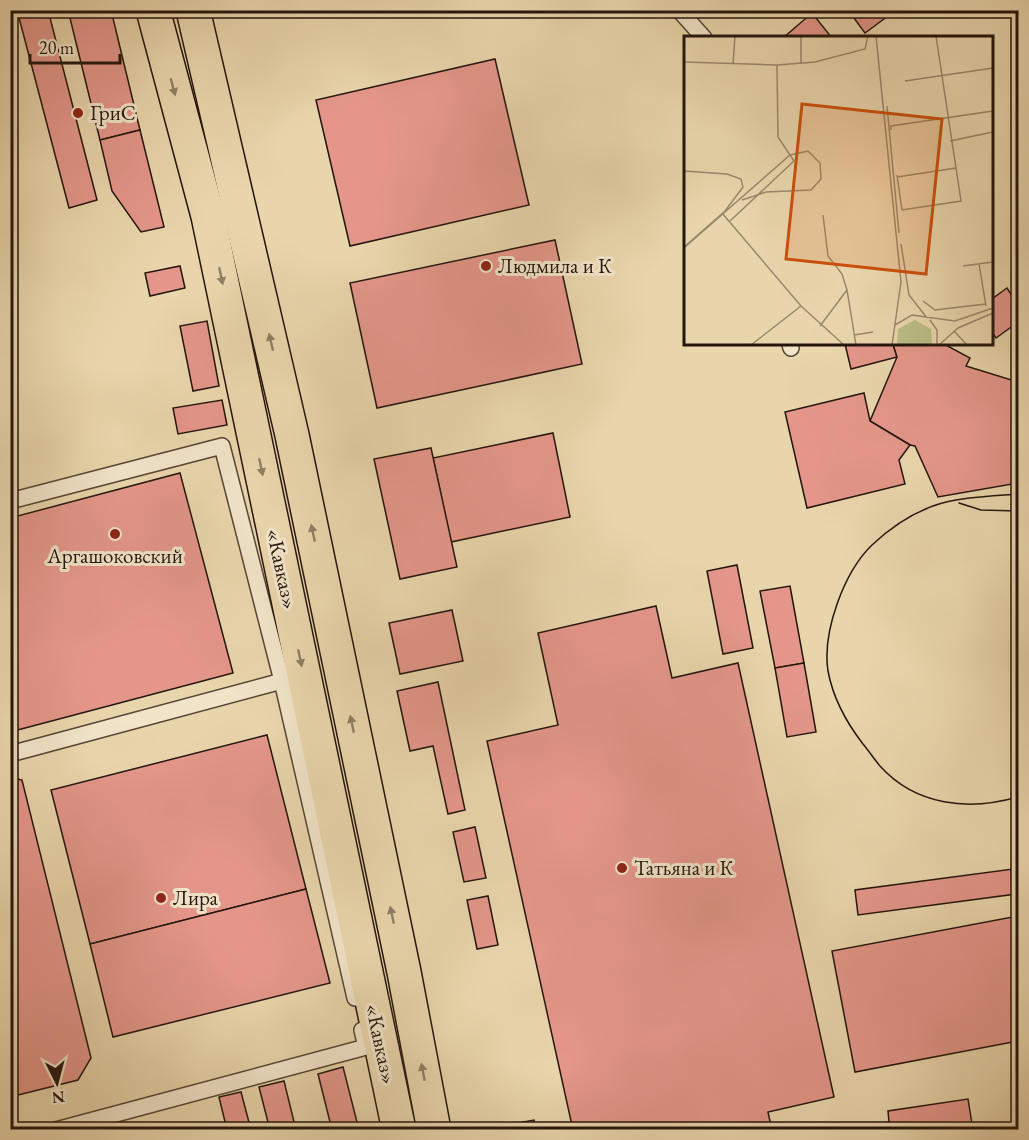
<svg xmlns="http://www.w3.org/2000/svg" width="1029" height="1140" font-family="'EB Garamond',serif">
  <rect width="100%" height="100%" fill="#e9d5ac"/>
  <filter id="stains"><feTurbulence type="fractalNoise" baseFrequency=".00333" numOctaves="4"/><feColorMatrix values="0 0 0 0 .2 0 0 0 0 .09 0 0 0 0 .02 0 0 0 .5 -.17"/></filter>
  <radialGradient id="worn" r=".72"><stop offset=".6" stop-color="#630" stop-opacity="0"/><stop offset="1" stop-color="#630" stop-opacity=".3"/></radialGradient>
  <g fill="#e4968a" stroke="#24150c" stroke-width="1.5">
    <path d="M 17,10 L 48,10 L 97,200 L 69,208 Z"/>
    <path d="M 68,10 L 111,10 L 140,130 L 100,140 Z"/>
    <path d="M 848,10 L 896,10 L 865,33 Z"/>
    <path d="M 812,13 L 832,38 L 783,38 Z"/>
    <path d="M 495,59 L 529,205 L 350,246 L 316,100 Z"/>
    <path d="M 140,130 L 164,227 L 141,232 L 112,191 L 100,140 Z"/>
    <path d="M 555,240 L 582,364 L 377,408 L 350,283 Z"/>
    <path d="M 180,266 L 185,288 L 150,296 L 145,273 Z"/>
    <path d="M 1007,288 L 1018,305 L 1018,322 L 996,338 L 992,332 L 992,299 Z"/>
    <path d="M 207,321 L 219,386 L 193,391 L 180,326 Z"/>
    <path d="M 845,344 L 893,344 L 897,357 L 851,369 Z"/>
    <path d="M 893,344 L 944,344 L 970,358 L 966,366 L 1018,382 L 1018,483 L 938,497 L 915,446 L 910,445 L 870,421 L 897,357 Z"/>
    <path d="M 864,393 L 870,421 L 910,445 L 899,460 L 905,484 L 807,508 L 785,412 Z"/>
    <path d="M 222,400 L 227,425 L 178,434 L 173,408 Z"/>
    <path d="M 553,433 L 570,517 L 451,542 L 433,458 Z"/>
    <path d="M 431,448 L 457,567 L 400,579 L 374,459 Z"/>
    <path d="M 180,473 L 233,673 L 10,732 L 10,518 Z"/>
    <path d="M 737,565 L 753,648 L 723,654 L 707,571 Z"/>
    <path d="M 790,586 L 804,663 L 775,668 L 760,591 Z"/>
    <path d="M 656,606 L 672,678 L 738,663 L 834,1097 L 768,1112 L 771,1126 L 755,1130 L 573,1130 L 487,741 L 558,725 L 538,633 Z"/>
    <path d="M 452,610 L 463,661 L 400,674 L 389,623 Z"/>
    <path d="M 804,663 L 816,732 L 787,737 L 775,668 Z"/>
    <path d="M 438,682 L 465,810 L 448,814 L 433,746 L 410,751 L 397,691 Z"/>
    <path d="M 267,735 L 306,889 L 90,944 L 51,790 Z"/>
    <path d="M 10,777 L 22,780 L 91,1058 L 78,1080 L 10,1097 Z"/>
    <path d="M 475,827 L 486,878 L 464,882 L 453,832 Z"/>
    <path d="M 1013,869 L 1016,894 L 858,915 L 855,890 Z"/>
    <path d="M 1013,869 L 1018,869 L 1018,894 L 1016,894 Z"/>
    <path d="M 306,889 L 330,983 L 113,1037 L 90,944 Z"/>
    <path d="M 488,896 L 498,945 L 477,949 L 467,900 Z"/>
    <path d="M 1018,916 L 1018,1041 L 855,1072 L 832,951 Z"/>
    <path d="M 343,1067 L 359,1130 L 332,1130 L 318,1074 Z"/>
    <path d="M 284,1081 L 296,1130 L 270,1130 L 259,1087 Z"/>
    <path d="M 241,1092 L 251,1130 L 227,1130 L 219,1097 Z"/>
    <path d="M 968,1099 L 973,1130 L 858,1130 L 858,1127 L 889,1122 L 888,1111 Z"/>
    <path d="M 534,1120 L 536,1130 L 507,1130 L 506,1125 Z"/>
  </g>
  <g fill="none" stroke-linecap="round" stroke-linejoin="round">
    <defs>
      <g id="service">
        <path d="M 679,10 L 704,38"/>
        <path d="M 790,344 L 791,348"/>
        <path d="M 10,501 L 222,446 L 282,681 L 355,998"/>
        <path d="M 10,754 L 282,681"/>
        <path d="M 56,1130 L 366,1047 L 362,1030"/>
      </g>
      <g id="primary">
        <path d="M 153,10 L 208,216 L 399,1130"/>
        <path d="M 193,10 L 292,435 L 404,972 L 434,1130"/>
      </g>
    </defs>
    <use href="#service" stroke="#554534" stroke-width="18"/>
    <use href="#primary" stroke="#24150c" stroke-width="36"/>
    <use href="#service" stroke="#f1e4c9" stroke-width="15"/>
    <use href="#primary" stroke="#e9d5ac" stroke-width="33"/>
    <g stroke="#24150c" stroke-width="1.5">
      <path d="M 1018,494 C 993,496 957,497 933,506 C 911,514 889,529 872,545 C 844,572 822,632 828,671 C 833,698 846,722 863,744 C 869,751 874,759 880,766 C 916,806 969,811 1018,797"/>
      <path d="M 959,503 L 981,510 L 1018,511"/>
    </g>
  </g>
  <defs><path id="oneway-solid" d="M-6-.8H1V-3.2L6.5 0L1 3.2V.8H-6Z" transform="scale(1.5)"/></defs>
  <g fill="#907f64">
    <use href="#oneway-solid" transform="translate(173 87) rotate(75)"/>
    <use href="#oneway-solid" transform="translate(221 276) rotate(78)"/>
    <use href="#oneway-solid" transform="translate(271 342) rotate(-103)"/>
    <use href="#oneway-solid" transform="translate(261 467) rotate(78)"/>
    <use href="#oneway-solid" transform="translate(313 533) rotate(-102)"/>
    <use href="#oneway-solid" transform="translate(300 658) rotate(78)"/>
    <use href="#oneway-solid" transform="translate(352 724) rotate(-102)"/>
    <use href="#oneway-solid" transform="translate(392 915) rotate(-102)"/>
    <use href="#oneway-solid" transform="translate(423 1072) rotate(-101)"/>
  </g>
  <g fill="#8f2418" stroke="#f1e4c9" stroke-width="2">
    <circle cx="78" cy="113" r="6"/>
    <circle cx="486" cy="266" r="6"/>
    <circle cx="115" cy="534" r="6"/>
    <circle cx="622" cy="868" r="6"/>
    <circle cx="161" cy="898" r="6"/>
  </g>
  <g text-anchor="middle" stroke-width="6" stroke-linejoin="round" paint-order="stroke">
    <g font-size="21" fill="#24150c" stroke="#f1e4c9" text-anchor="start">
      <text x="90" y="120">ГриС</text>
      <text x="498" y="273">Людмила и К</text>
      <text x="115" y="563" text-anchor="middle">Аргашоковский</text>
      <text x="634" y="875">Татьяна и К</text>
      <text x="173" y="905">Лира</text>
    </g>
    <g font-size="21" fill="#24150c" stroke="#f1e4c9">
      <text transform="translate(282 569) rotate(78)" y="7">«Кавказ»</text>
      <text transform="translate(381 1044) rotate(78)" y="7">«Кавказ»</text>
    </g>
  </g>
  <g transform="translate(684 36)">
    <rect width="309" height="309" fill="#e9d5ac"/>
    <path d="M 231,284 L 247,293 L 248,309 L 213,309 L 214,293 Z" fill="#bbbc86"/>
    <path fill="none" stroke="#9a886c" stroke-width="1.5" d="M 117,0 L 117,28M 192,0 L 217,246 L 208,309M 0,26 L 93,29 L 131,26 L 181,13 L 184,0M 49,28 L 51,0M 221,45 L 309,32M 203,70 L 215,197M 207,94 L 207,90 L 309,75M 266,105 L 309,96M 0,135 L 43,138 L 57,143 L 59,151 L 41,175 L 0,211M 213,139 L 218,174 L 277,165 L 252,0M 213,141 L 272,132M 38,177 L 117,270 L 160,309M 139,179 L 144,220 L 158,238 L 163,254 L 172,309M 46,185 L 110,125 L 94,101 L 93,29M 217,208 L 225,259 L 243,282M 0,212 L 106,119 L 124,115 L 136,127 L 137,143 L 127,154 L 82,156 L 58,164M 295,228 L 302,270M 279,230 L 309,226M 239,265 L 251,274 L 302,268M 246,284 L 253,294 L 253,309M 211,289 L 228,279 L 271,285 L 309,272M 136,290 L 163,254M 270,295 L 283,309M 170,299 L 189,296M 67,309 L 117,270M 255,309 L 274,292 L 309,277"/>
    <path fill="#cb4f0c" fill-opacity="0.15" stroke="#cb4f0c" stroke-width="3" d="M 118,68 L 258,83 L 242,238 L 102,223 Z"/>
    <rect width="309" height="309" fill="none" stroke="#24150c" stroke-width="3"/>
  </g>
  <rect width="1029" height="1140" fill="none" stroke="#e9d5ac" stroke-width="36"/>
  <rect x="12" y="12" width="1005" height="1116" fill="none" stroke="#24150c" stroke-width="3"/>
  <rect x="18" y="18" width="993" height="1104" fill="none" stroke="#24150c" stroke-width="1.5"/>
  <g transform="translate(57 1083) rotate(174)" stroke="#f1e4c9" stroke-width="4.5" paint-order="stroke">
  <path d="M0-4.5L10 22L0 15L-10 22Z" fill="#24150c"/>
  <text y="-9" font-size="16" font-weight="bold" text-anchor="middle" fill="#24150c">N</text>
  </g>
  <path d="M30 54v9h90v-9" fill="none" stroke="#24150c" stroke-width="3"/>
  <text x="39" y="54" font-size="18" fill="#24150c" stroke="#f1e4c9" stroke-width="4.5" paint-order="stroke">20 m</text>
  <rect width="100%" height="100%" filter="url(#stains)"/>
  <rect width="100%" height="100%" fill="url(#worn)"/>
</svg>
